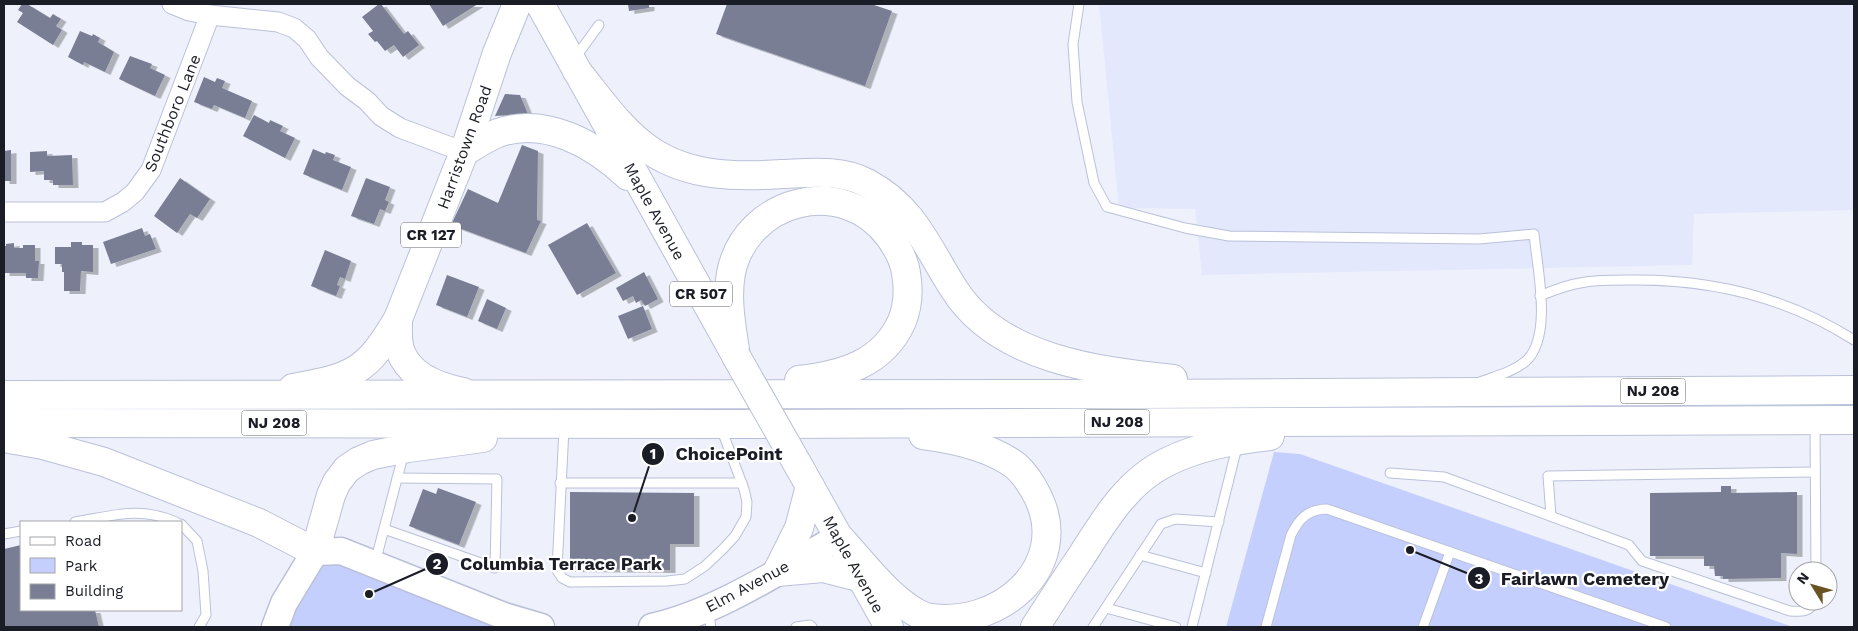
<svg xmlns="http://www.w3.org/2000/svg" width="1858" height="631" font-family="'Work Sans',sans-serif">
  <defs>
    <filter id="shadow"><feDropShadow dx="5.5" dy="3" stdDeviation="0" flood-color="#0004"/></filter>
  </defs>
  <rect width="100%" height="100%" fill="#eef1fb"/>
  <path fill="#e4e8fc" d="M 1099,4 L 1854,4 L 1854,210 L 1694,214 L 1692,265 L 1202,275 L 1195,209 L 1119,208 Z"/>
  <g fill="#c5cffe">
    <path d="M 1274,452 L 1300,454 L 1793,627 L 1226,627 Z"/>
    <path d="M 315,552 L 541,627 L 275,627 Z"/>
  </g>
  <g fill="#797e95" filter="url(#shadow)">
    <path d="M 22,4 L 27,4 L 50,18 L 53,14 L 61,19 L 56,26 L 62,30 L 53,45 L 17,22 L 23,13 L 18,10 Z"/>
    <path d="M 379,4 L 381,4 L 404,34 L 408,31 L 419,45 L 403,57 L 394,45 L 385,51 L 377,41 L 375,42 L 368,34 L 373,31 L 362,17 Z"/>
    <path d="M 429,4 L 478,4 L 443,26 Z"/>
    <path d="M 628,4 L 649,4 L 649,8 L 629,11 Z"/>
    <path d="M 727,4 L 871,4 L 892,11 L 865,86 L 716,34 Z"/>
    <path d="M 80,31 L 92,36 L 93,34 L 100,38 L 98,42 L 114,52 L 105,72 L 84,62 L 83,65 L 68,57 Z"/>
    <path d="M 130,56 L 152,64 L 150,68 L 165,75 L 155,96 L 119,79 Z"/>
    <path d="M 204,77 L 215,82 L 217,78 L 225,81 L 222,88 L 252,101 L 245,118 L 214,105 L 212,109 L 194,102 Z"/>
    <path d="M 505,94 L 520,95 L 528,114 L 495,116 Z"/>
    <path d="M 254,115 L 269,123 L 270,120 L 283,126 L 280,131 L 295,138 L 285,158 L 243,136 Z"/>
    <path d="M 522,145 L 538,151 L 537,220 L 541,221 L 526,253 L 451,225 L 468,189 L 498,203 Z"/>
    <path d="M 313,149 L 325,154 L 326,152 L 335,155 L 333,160 L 351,167 L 342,190 L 303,174 Z"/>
    <path d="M 11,150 L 11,181 L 4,181 L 4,151 Z"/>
    <path d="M 47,151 L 47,156 L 72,155 L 73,185 L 53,185 L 53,180 L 44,180 L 44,171 L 30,172 L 30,152 Z"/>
    <path d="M 180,178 L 210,199 L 197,218 L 190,214 L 177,233 L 154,216 Z"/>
    <path d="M 366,178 L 390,187 L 385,200 L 389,202 L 385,211 L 380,209 L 374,224 L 351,216 Z"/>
    <path d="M 587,223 L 616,273 L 577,295 L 548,245 Z"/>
    <path d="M 142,228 L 145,236 L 150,234 L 156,249 L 111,264 L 103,242 Z"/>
    <path d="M 71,242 L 82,242 L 82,245 L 93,245 L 93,272 L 81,271 L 80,291 L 64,291 L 64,272 L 62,272 L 62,264 L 55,264 L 55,247 L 71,247 Z"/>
    <path d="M 14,243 L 14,248 L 23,248 L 23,245 L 35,245 L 35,261 L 39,261 L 38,278 L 26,278 L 26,273 L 4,273 L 4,246 L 6,246 L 6,244 Z"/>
    <path d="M 325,250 L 351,261 L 345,279 L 340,277 L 337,285 L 340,286 L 336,296 L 311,286 Z"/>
    <path d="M 644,272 L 658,299 L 645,306 L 641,300 L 636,303 L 633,296 L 623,301 L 616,288 Z"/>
    <path d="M 447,275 L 479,287 L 467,317 L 436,305 Z"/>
    <path d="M 487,299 L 506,308 L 497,329 L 478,321 Z"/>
    <path d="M 643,306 L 652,329 L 628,339 L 618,316 Z"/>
    <path d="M 1721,486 L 1731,486 L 1731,493 L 1797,492 L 1797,554 L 1781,553 L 1781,578 L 1723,579 L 1723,576 L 1715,576 L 1714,566 L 1704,566 L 1704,556 L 1650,556 L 1650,493 L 1721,492 Z"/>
    <path d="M 438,488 L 476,502 L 459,545 L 409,526 L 423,489 L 436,494 Z"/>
    <path d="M 570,492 L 694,493 L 694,544 L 670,544 L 670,570 L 570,569 Z"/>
    <path d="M 21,545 L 21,610 L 95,610 L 99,627 L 4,627 L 4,549 Z"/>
  </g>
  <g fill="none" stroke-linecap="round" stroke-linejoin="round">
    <defs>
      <g id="lane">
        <path d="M 1079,4 L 1073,44 L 1077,102 L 1094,183 L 1107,207 L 1185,228 L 1229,236 L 1479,239 L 1534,234 C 1537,267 1553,336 1526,361 C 1513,372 1496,376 1480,382"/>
        <path d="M 575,58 L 599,25"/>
        <path d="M 1540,296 C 1578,279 1597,280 1637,280 C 1715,280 1788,298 1854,340"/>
        <path d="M 1815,424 L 1816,571"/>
        <path d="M 564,428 L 557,570 L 562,578 L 570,582 L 667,581 L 685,579 L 705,566 L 723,549 L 735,536 L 746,517 L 747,502 L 744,489 L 721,428"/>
        <path d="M 1390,473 L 1444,477 L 1629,545 L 1642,561 L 1790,611 C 1802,612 1810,612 1815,601"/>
        <path d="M 560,483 L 742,483"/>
        <path d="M 1551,516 L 1548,476 L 1815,472"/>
        <path d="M 75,522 C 113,516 139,506 176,522"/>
        <path d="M 181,524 L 197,541 L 203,571 L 206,615 L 199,627"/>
        <path d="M 384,529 L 495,568 L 497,479 L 397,478"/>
        <path d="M 4,534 L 21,531"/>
        <path d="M 1140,555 L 1206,573"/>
        <path d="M 375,563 L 404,452"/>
        <path d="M 1106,608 L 1176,627"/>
        <path d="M 708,610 L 711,627"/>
        <path d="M 796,627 L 810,625 L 812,627"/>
        <path d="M 1093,627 L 1161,524 L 1175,519 L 1219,522"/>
        <path d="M 1192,627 L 1238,443"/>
        <path d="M 1266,627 L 1291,535 C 1299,519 1308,509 1327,509 L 1666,627"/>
        <path d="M 1423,627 L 1450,552"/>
      </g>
      <g id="street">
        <path d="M 172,4 L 189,11 L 210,15 L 278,22 L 294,28 L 307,39 L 319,57 L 347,86 L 367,101 L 381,116 L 400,128 L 464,152"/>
        <path d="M 4,212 L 105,212 L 123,202 L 135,192 L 151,170 L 210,15"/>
      </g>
      <g id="secondary">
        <path d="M 275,627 L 284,603 L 315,552 L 341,551 L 504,616 L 541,627"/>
        <path d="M 652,627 C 718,612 780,570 839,537"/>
      </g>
      <g id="primary">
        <path d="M 540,4 L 735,354"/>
        <path d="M 464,152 C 475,145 486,138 498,133 C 546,116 595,145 628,176"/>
        <path d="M 398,319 C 398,329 397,340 400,350 C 409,377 438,387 463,392"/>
        <path d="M 293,388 C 353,377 366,373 398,319 L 464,152 L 497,53 L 517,4"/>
        <path d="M 802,472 L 889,627"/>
        <path d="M 777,572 L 799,528 L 810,486"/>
        <path d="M 777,572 L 823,568 L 862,578"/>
      </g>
      <g id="highway">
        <path d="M 577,71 C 599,98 621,131 651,151 C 690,177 737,177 782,174 C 810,173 841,169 867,183 C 914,208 927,247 954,289 C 998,359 1097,371 1173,379"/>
        <path d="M 736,356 C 732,329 726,300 731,273 C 746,199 843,174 889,236 C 897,247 904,259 906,273 C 909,290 908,306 902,321 C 883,364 842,375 799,380"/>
        <path d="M 4,395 L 1139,394 L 1854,390"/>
        <path d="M 4,423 L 730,424 L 1854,420"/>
        <path d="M 4,438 L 43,445 L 104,462 L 259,523 L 315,552 L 331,495 L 337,482 L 347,469 L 359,461 L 373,455 L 408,448 L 483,438"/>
        <path d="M 839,537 C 864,564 892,603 925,617 C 998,631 1072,567 1038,497 C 1032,485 1026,475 1016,466 C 991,447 954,439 923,435"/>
        <path d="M 1035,627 C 1050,604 1065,580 1081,557 C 1104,521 1127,481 1167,462 C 1199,446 1235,440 1270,436"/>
      </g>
    </defs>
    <use href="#lane" stroke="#bac0d9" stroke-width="11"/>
    <use href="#street" stroke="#bac0d9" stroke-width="21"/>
    <use href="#secondary" stroke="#bac0d9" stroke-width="29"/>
    <use href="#primary" stroke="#bac0d9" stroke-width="30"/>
    <use href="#highway" stroke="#bac0d9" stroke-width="30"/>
    <use href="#lane" stroke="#fff" stroke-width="9"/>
    <use href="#street" stroke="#fff" stroke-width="19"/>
    <use href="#secondary" stroke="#fff" stroke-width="26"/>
    <use href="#primary" stroke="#fff" stroke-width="28"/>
    <use href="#highway" stroke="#fff" stroke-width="28"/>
    <defs>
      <path id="primary-bridge" d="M 736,356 L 802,472"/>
    </defs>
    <use href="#primary-bridge" stroke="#bac0d9" stroke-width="30" stroke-linecap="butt"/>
    <use href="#primary-bridge" stroke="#fff" stroke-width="28"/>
  </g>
  <g text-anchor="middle" stroke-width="4.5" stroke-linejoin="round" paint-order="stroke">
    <g fill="#fff" stroke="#5f6167" stroke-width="1">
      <rect x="401" y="222.5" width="60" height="25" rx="4"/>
      <rect x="670" y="281.5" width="62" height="25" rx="4"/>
      <rect x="1620.5" y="378.5" width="65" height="25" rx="4"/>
      <rect x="1084.5" y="409.5" width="65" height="25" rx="4"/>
      <rect x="241.5" y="410.5" width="65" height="25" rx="4"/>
    </g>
    <g font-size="15" font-weight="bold" fill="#1b1d26">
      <text x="431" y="240">CR 127</text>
      <text x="701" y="299">CR 507</text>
      <text x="1653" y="396">NJ 208</text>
      <text x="1117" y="427">NJ 208</text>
      <text x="274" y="428">NJ 208</text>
    </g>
    <g font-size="16" fill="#1b1d26" stroke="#fff">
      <text transform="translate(172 113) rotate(-68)" y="6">Southboro Lane</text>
      <text transform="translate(464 147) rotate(-70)" y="6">Harristown Road</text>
      <text transform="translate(655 211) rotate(61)" y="6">Maple Avenue</text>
      <text transform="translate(854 564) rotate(61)" y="6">Maple Avenue</text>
      <text transform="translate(747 586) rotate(-28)" y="6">Elm Avenue</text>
    </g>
  </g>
  <path fill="none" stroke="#1b1d26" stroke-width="2" d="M632 518L653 454M369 594L437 564M1410 550L1479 578"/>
  <g fill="#1b1d26" stroke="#fff" stroke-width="2">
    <circle cx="632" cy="518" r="5"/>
    <circle cx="369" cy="594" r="5"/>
    <circle cx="1410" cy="550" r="5"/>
    <circle cx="653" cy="454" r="12"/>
    <circle cx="437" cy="564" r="12"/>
    <circle cx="1479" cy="578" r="12"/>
  </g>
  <g font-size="15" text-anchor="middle" font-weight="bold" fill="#fff">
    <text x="653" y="459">1</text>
    <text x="437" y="569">2</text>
    <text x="1479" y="584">3</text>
  </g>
  <g font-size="18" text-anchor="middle" font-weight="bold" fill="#1b1d26" stroke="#fff" stroke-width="4.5" stroke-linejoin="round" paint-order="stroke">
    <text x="729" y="460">ChoicePoint</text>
    <text x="561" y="570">Columbia Terrace Park</text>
    <text x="1585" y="585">Fairlawn Cemetery</text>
  </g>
  <rect width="1858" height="631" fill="none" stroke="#1b1d26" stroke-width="10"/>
  <rect x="20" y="521" width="162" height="90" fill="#ffffff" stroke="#a4a5a8"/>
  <rect x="30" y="537" width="25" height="8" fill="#ffffff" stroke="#a4a5a8"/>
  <text x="65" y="546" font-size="15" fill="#1b1d26">Road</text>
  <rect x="30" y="558" width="25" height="15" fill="#c5cffe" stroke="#a4a5a8"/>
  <text x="65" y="571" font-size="15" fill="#1b1d26">Park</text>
  <rect x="30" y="584" width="25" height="15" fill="#797e95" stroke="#a4a5a8"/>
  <text x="65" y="596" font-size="15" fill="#1b1d26">Building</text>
  <g transform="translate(1813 586) rotate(307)"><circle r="24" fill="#ffffff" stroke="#a4a5a8"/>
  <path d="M0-4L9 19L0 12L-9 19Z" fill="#6a5323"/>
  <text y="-8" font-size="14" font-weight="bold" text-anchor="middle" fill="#1b1d26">N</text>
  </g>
</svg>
